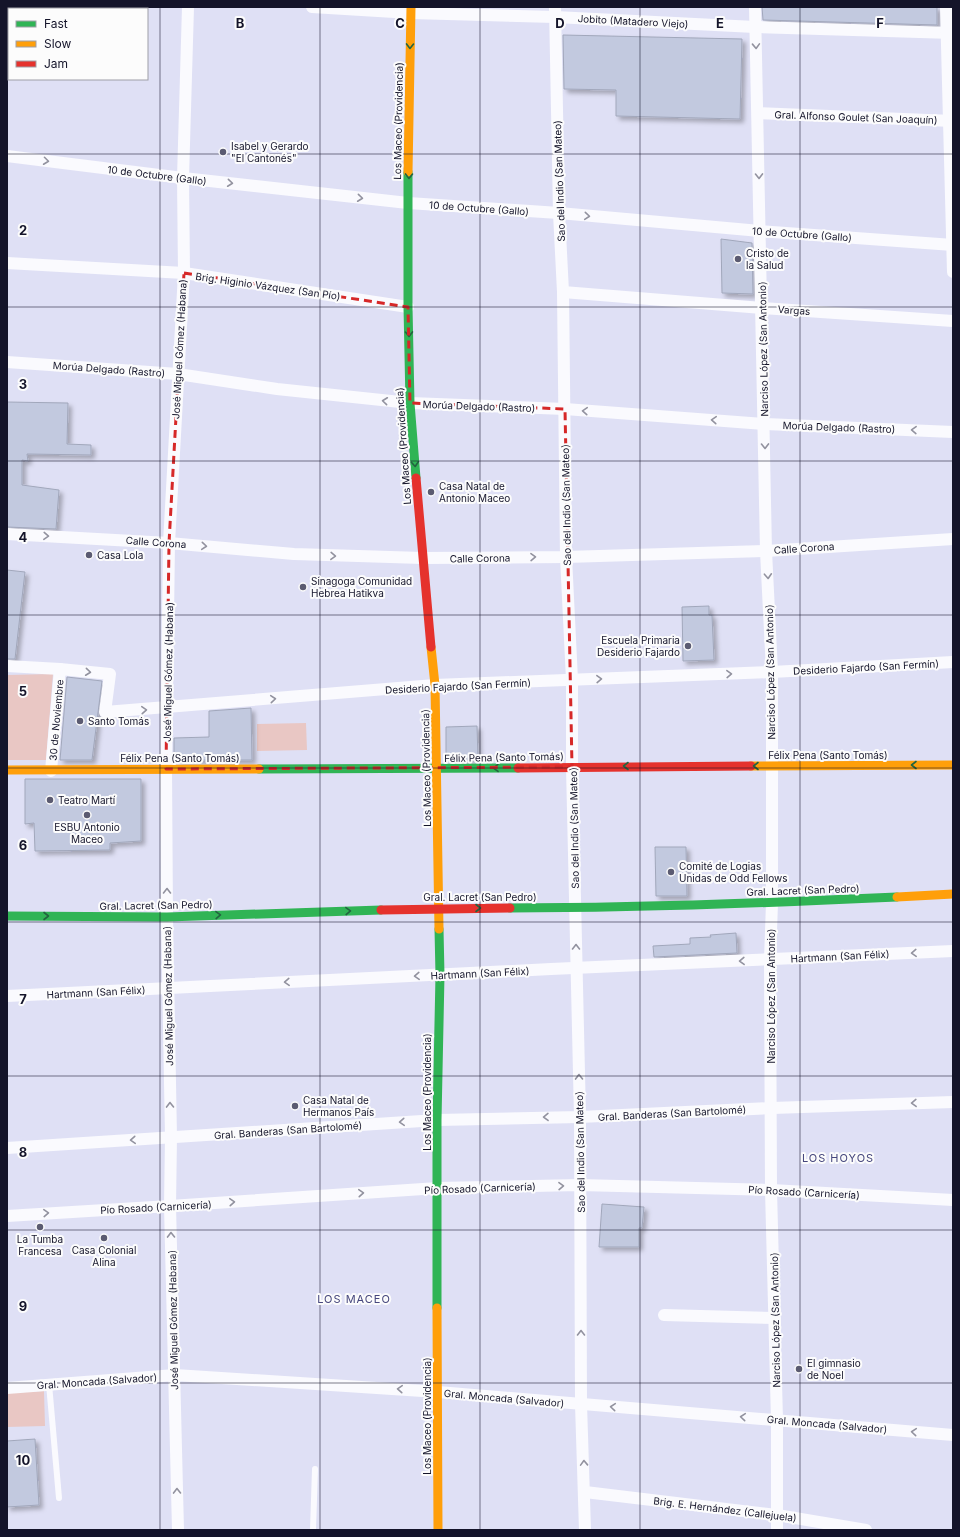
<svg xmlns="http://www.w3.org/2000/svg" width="960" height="1537" font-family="Inter,sans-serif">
  <defs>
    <filter id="shadow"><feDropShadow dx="3.5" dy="3.5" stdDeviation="2" flood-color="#0004"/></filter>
  </defs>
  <rect width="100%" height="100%" fill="#dfe0f5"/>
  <g fill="#e9c7c4">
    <path d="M 53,674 L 46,760 L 7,760 L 7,675 Z"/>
    <path d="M 306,723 L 307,750 L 257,751 L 257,724 Z"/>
    <path d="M 44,1391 L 45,1426 L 7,1427 L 7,1393 Z"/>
  </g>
  <g fill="#c2c9df" stroke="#a1a7bb" filter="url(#shadow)">
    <path d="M 762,7 L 937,7 L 937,25 L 763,20 Z"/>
    <path d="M 563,35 L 742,39 L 740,119 L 616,116 L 616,90 L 564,89 Z"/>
    <path d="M 721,239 L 752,243 L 753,294 L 722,293 Z"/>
    <path d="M 7,402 L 68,403 L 67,444 L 91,445 L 91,455 L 27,454 L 28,461 L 22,460 L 22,485 L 59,490 L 56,529 L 7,527 Z"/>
    <path d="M 7,570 L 25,572 L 15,659 L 7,659 Z"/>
    <path d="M 709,606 L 709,615 L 712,615 L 714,660 L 683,661 L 682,607 Z"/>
    <path d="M 67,677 L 102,681 L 92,760 L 60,760 Z"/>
    <path d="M 251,708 L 252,760 L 179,760 L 174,756 L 174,738 L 209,737 L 209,711 Z"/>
    <path d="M 477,726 L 478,759 L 453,759 L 446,754 L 446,727 Z"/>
    <path d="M 25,779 L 141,779 L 141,841 L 110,843 L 110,850 L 35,851 L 34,823 L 25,824 Z"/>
    <path d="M 655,847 L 686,847 L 687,896 L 656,896 Z"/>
    <path d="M 736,933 L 737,953 L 654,957 L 653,946 L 690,944 L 690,938 L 711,937 L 710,935 Z"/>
    <path d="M 602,1204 L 644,1207 L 642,1228 L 639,1228 L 639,1247 L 599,1247 Z"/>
    <path d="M 35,1439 L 39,1505 L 7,1507 L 7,1441 Z"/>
  </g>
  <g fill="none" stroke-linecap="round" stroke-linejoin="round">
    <g stroke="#fafafe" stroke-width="6">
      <path d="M 49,1384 L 59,1498"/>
      <path d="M 313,1530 L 315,1469"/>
    </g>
    <g stroke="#fafafe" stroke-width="12">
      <path d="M 312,7 L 411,13 L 555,17 L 755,27 L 953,33"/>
      <path d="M 555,7 L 559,213 L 563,292 L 566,557 L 572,680 L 572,767 L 580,1117 L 581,1404 L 585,1530"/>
      <path d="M 755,7 L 766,551 L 772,672 L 772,903 L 770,959 L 771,1190 L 777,1420 L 777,1530"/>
      <path d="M 946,7 L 953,272"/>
      <path d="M 758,113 L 953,121"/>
      <path d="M 7,156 L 183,178 L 408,203 L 559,213 L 760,231 L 953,245"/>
      <path d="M 7,263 L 184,273 L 408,307"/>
      <path d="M 563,292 L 762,308 L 953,321"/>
      <path d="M 7,362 L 178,374 L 277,389 L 410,403 L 565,409 L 765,424 L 953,432"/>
      <path d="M 7,534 L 169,543 L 294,554 L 422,558 L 566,557 L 766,551 L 953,539"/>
      <path d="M 7,666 L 60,669 L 110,674 L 105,712 L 435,685 L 772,672 L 953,662"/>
      <path d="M 51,771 L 60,669"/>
      <path d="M 7,996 L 551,969 L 953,951"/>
      <path d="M 7,1148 L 437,1120 L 580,1117 L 772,1108 L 953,1102"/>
      <path d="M 7,1216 L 170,1206 L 438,1188 L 580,1185 L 771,1190 L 953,1200"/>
      <path d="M 664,1315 L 775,1318"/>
      <path d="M 7,1388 L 175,1375 L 438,1392 L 953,1435"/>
      <path d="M 585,1492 L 777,1515 L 866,1530"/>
      <path d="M 178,1530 L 170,1206 L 171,1137 L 167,917 L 166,769 L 169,543 L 184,273 L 183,178 L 188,7"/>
    </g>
    <g stroke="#30b455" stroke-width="9">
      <path d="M 408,172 L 408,307 L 410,403 L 416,478"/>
      <path d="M 259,769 L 518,768"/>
      <path d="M 510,908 C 639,908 768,903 897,897"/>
      <path d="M 7,916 L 167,917 L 381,910"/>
      <path d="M 437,1308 L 437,1120 L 440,975 L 439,929"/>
    </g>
    <g stroke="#ff9f0a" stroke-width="9">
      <path d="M 408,172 L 411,7"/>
      <path d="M 431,647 L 435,685 L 439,929"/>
      <path d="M 751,766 L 953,765"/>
      <path d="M 7,770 L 259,769"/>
      <path d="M 897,897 L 953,894"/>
      <path d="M 437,1308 L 438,1530"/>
    </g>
    <g stroke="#e5322d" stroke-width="9">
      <path d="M 416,478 L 431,647"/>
      <path d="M 518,768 L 751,766"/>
      <path d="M 381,910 L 510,908"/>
    </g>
  </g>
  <defs><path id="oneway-chevron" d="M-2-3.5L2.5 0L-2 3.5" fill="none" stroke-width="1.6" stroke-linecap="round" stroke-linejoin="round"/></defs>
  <g stroke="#226440">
    <use href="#oneway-chevron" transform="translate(410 46) rotate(91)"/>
    <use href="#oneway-chevron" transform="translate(409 176) rotate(91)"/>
    <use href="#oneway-chevron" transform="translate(409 334) rotate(89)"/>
    <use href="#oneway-chevron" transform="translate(415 464) rotate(86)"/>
    <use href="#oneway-chevron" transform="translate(914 765) rotate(180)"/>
    <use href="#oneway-chevron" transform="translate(626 766) rotate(180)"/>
    <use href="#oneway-chevron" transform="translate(756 766) rotate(180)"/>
    <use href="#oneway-chevron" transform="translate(496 768) rotate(179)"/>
    <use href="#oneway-chevron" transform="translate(478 908)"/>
    <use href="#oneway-chevron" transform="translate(348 911) rotate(-2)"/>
    <use href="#oneway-chevron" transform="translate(218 915) rotate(-2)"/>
    <use href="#oneway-chevron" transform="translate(46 916)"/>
  </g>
  <g stroke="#92929f">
    <use href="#oneway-chevron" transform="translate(756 46) rotate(88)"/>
    <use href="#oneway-chevron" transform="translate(46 161) rotate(7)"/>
    <use href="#oneway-chevron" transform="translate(759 176) rotate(89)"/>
    <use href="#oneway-chevron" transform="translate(230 183) rotate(6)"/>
    <use href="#oneway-chevron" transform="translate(360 198) rotate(6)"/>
    <use href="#oneway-chevron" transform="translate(587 216) rotate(5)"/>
    <use href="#oneway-chevron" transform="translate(385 401) rotate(-174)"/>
    <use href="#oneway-chevron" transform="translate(585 411) rotate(-176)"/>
    <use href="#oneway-chevron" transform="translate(714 420) rotate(-176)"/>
    <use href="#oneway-chevron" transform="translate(914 430) rotate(-178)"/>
    <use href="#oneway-chevron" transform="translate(765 446) rotate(89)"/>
    <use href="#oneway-chevron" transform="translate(46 536) rotate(3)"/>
    <use href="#oneway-chevron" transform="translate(204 546) rotate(5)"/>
    <use href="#oneway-chevron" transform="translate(333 556) rotate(2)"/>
    <use href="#oneway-chevron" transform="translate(533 557) rotate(-1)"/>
    <use href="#oneway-chevron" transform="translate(768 576) rotate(87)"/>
    <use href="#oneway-chevron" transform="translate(88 672) rotate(6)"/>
    <use href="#oneway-chevron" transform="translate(729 674) rotate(-2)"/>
    <use href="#oneway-chevron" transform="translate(599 679) rotate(-2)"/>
    <use href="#oneway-chevron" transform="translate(273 699) rotate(-5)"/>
    <use href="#oneway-chevron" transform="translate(144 710) rotate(-4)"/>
    <use href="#oneway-chevron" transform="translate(167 891) rotate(-90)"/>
    <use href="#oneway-chevron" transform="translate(576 947) rotate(-90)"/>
    <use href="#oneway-chevron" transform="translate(914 953) rotate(177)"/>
    <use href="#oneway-chevron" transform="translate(742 961) rotate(178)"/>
    <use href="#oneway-chevron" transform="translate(417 976) rotate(177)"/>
    <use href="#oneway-chevron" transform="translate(287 982) rotate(177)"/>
    <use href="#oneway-chevron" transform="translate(579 1077) rotate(-91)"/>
    <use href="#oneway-chevron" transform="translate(914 1103) rotate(178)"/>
    <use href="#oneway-chevron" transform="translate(170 1105) rotate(-91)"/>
    <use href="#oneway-chevron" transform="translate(546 1117) rotate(179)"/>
    <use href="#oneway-chevron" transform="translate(402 1122) rotate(176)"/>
    <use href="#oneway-chevron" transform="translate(133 1140) rotate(176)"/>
    <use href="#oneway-chevron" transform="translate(561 1186) rotate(-1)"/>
    <use href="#oneway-chevron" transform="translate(361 1193) rotate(-4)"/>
    <use href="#oneway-chevron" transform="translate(232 1202) rotate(-4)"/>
    <use href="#oneway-chevron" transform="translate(46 1213) rotate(-3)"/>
    <use href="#oneway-chevron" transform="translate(171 1235) rotate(-91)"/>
    <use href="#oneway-chevron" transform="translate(581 1333) rotate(-90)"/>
    <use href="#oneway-chevron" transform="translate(400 1389) rotate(-176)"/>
    <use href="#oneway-chevron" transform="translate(613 1407) rotate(-175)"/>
    <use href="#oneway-chevron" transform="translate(743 1417) rotate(-175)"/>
    <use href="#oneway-chevron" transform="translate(914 1432) rotate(-175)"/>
    <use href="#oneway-chevron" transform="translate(584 1463) rotate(-92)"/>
    <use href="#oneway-chevron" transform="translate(177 1491) rotate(-91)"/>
  </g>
  <path fill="none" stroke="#d62828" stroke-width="3" stroke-dasharray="8 5" stroke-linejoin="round" d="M 184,273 L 408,307 L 410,403 L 565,409 L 572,767 L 166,769 L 169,543 Z"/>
  <path fill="none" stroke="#14142a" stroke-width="1" stroke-opacity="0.55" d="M 160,7 L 160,1530M 320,7 L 320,1530M 480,7 L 480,1530M 640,7 L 640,1530M 800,7 L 800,1530M 7,154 L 953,154M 7,307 L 953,307M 7,461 L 953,461M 7,615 L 953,615M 7,768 L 953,768M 7,922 L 953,922M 7,1076 L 953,1076M 7,1230 L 953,1230M 7,1383 L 953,1383"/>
  <g fill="#5b5b71" stroke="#fcfcfc" stroke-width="1.5">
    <circle cx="223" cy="152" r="4"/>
    <circle cx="738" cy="259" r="4"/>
    <circle cx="431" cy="492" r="4"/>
    <circle cx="89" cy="555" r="4"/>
    <circle cx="303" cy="587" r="4"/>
    <circle cx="688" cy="646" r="4"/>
    <circle cx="80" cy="721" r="4"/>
    <circle cx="50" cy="800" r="4"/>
    <circle cx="87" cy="815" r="4"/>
    <circle cx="671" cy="872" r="4"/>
    <circle cx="295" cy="1106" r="4"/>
    <circle cx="40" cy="1227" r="4"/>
    <circle cx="104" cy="1238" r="4"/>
    <circle cx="799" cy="1369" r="4"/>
  </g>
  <g text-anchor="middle" stroke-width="4" stroke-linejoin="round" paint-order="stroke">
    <g font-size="10" fill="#14142a" stroke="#fcfcfc">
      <text transform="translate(633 21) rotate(3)" y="4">Jobito (Matadero Viejo)</text>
      <text transform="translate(856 117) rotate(2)" y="4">Gral. Alfonso Goulet (San Joaquín)</text>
      <text transform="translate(398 121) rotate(-89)" y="4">Los Maceo (Providencia)</text>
      <text transform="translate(157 175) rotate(7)" y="4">10 de Octubre (Gallo)</text>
      <text transform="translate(559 181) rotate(-92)" y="4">Sao del Indio (San Mateo)</text>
      <text transform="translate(479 208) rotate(4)" y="4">10 de Octubre (Gallo)</text>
      <text transform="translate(802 234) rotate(4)" y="4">10 de Octubre (Gallo)</text>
      <text transform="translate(268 286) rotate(8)" y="4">Brig. Higinio Vázquez (San Pío)</text>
      <text transform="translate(794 310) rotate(4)" y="4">Vargas</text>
      <text transform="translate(179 349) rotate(-87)" y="4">José Miguel Gómez (Habana)</text>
      <text transform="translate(763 349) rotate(-91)" y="4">Narciso López (San Antonio)</text>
      <text transform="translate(109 369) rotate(4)" y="4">Morúa Delgado (Rastro)</text>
      <text transform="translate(479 406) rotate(2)" y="4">Morúa Delgado (Rastro)</text>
      <text transform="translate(839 427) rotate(2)" y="4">Morúa Delgado (Rastro)</text>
      <text transform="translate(403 446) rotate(-94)" y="4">Los Maceo (Providencia)</text>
      <text transform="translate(566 505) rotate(-91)" y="4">Sao del Indio (San Mateo)</text>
      <text transform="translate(156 542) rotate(4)" y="4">Calle Corona</text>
      <text transform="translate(804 548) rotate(-4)" y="4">Calle Corona</text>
      <text transform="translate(480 558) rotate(-1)" y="4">Calle Corona</text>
      <text transform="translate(866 667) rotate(-3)" y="4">Desiderio Fajardo (San Fermín)</text>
      <text transform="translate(168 672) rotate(-89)" y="4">José Miguel Gómez (Habana)</text>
      <text transform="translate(770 672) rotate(-91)" y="4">Narciso López (San Antonio)</text>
      <text transform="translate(458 686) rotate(-3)" y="4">Desiderio Fajardo (San Fermín)</text>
      <text transform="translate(56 720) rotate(-85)" y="4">30 de Noviembre</text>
      <text x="828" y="759">Félix Pena (Santo Tomás)</text>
      <text transform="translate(504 757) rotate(-1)" y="4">Félix Pena (Santo Tomás)</text>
      <text x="180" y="762">Félix Pena (Santo Tomás)</text>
      <text transform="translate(426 768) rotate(-91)" y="4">Los Maceo (Providencia)</text>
      <text transform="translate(574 828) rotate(-91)" y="4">Sao del Indio (San Mateo)</text>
      <text transform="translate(803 890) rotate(-2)" y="4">Gral. Lacret (San Pedro)</text>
      <text x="480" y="901">Gral. Lacret (San Pedro)</text>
      <text transform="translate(156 905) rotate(-1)" y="4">Gral. Lacret (San Pedro)</text>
      <text transform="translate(840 956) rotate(-3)" y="4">Hartmann (San Félix)</text>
      <text transform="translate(480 973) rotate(-3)" y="4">Hartmann (San Félix)</text>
      <text transform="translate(96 992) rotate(-3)" y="4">Hartmann (San Félix)</text>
      <text transform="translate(168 996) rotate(-91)" y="4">José Miguel Gómez (Habana)</text>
      <text transform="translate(771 996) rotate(-90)" y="4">Narciso López (San Antonio)</text>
      <text transform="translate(427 1092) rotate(-90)" y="4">Los Maceo (Providencia)</text>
      <text transform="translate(672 1113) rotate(-3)" y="4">Gral. Banderas (San Bartolomé)</text>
      <text transform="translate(288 1130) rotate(-4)" y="4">Gral. Banderas (San Bartolomé)</text>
      <text transform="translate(580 1152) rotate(-91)" y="4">Sao del Indio (San Mateo)</text>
      <text transform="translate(480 1188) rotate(-2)" y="4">Pío Rosado (Carnicería)</text>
      <text transform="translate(804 1192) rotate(3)" y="4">Pío Rosado (Carnicería)</text>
      <text transform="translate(156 1207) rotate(-3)" y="4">Pío Rosado (Carnicería)</text>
      <text transform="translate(173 1320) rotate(-91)" y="4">José Miguel Gómez (Habana)</text>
      <text transform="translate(775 1320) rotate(-91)" y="4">Narciso López (San Antonio)</text>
      <text transform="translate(97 1381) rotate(-4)" y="4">Gral. Moncada (Salvador)</text>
      <text transform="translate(504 1398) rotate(5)" y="4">Gral. Moncada (Salvador)</text>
      <text transform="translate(427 1416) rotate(-90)" y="4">Los Maceo (Providencia)</text>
      <text transform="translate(827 1424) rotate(5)" y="4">Gral. Moncada (Salvador)</text>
      <text transform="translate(725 1509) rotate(7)" y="4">Brig. E. Hernández (Callejuela)</text>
    </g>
    <g font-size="10" fill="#14142a" stroke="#fcfcfc" text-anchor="start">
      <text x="231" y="150">Isabel y Gerardo<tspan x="231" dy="12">"El Cantonés"</tspan></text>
      <text x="746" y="257">Cristo de<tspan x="746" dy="12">la Salud</tspan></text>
      <text x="439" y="490">Casa Natal de<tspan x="439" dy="12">Antonio Maceo</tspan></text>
      <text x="97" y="559">Casa Lola</text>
      <text x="311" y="585">Sinagoga Comunidad<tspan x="311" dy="12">Hebrea Hatikva</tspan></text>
      <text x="680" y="644" text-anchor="end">Escuela Primaria<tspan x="680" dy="12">Desiderio Fajardo</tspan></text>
      <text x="88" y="725">Santo Tomás</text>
      <text x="58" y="804">Teatro Martí</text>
      <text x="87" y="831" text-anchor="middle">ESBU Antonio<tspan x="87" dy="12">Maceo</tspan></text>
      <text x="679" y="870">Comité de Logias<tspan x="679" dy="12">Unidas de Odd Fellows</tspan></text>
      <text x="303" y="1104">Casa Natal de<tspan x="303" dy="12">Hermanos País</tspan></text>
      <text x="40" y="1243" text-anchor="middle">La Tumba<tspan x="40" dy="12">Francesa</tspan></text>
      <text x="104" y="1254" text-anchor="middle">Casa Colonial<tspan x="104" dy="12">Alina</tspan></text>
      <text x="807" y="1367">El gimnasio<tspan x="807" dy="12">de Noel</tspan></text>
    </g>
    <g font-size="11" letter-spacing="1" fill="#46477d" stroke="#fcfcfc">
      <text x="838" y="1162">LOS HOYOS</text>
      <text x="354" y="1303">LOS MACEO</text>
    </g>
  </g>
  <g font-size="13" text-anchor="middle" font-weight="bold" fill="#14142a" stroke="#fcfcfc" stroke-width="4" stroke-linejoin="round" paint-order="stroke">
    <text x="240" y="28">B</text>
    <text x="400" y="28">C</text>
    <text x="560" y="28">D</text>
    <text x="720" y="28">E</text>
    <text x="880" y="28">F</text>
    <text x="23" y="235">2</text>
    <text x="23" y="389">3</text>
    <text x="23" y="542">4</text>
    <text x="23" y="696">5</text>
    <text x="23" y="850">6</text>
    <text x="23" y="1004">7</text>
    <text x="23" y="1157">8</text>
    <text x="23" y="1311">9</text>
    <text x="23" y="1465">10</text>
  </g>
  <rect width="960" height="1537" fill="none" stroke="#14142a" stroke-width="16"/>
  <rect x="8" y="8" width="140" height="72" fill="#fcfcfc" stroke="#9f9fa8"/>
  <rect x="16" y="21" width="20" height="6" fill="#30b455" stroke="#9f9fa8"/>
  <text x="44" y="28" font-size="12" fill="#14142a">Fast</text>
  <rect x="16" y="41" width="20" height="6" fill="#ff9f0a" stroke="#9f9fa8"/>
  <text x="44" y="48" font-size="12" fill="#14142a">Slow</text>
  <rect x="16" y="61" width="20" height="6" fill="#e5322d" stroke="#9f9fa8"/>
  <text x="44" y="68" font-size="12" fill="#14142a">Jam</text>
</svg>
